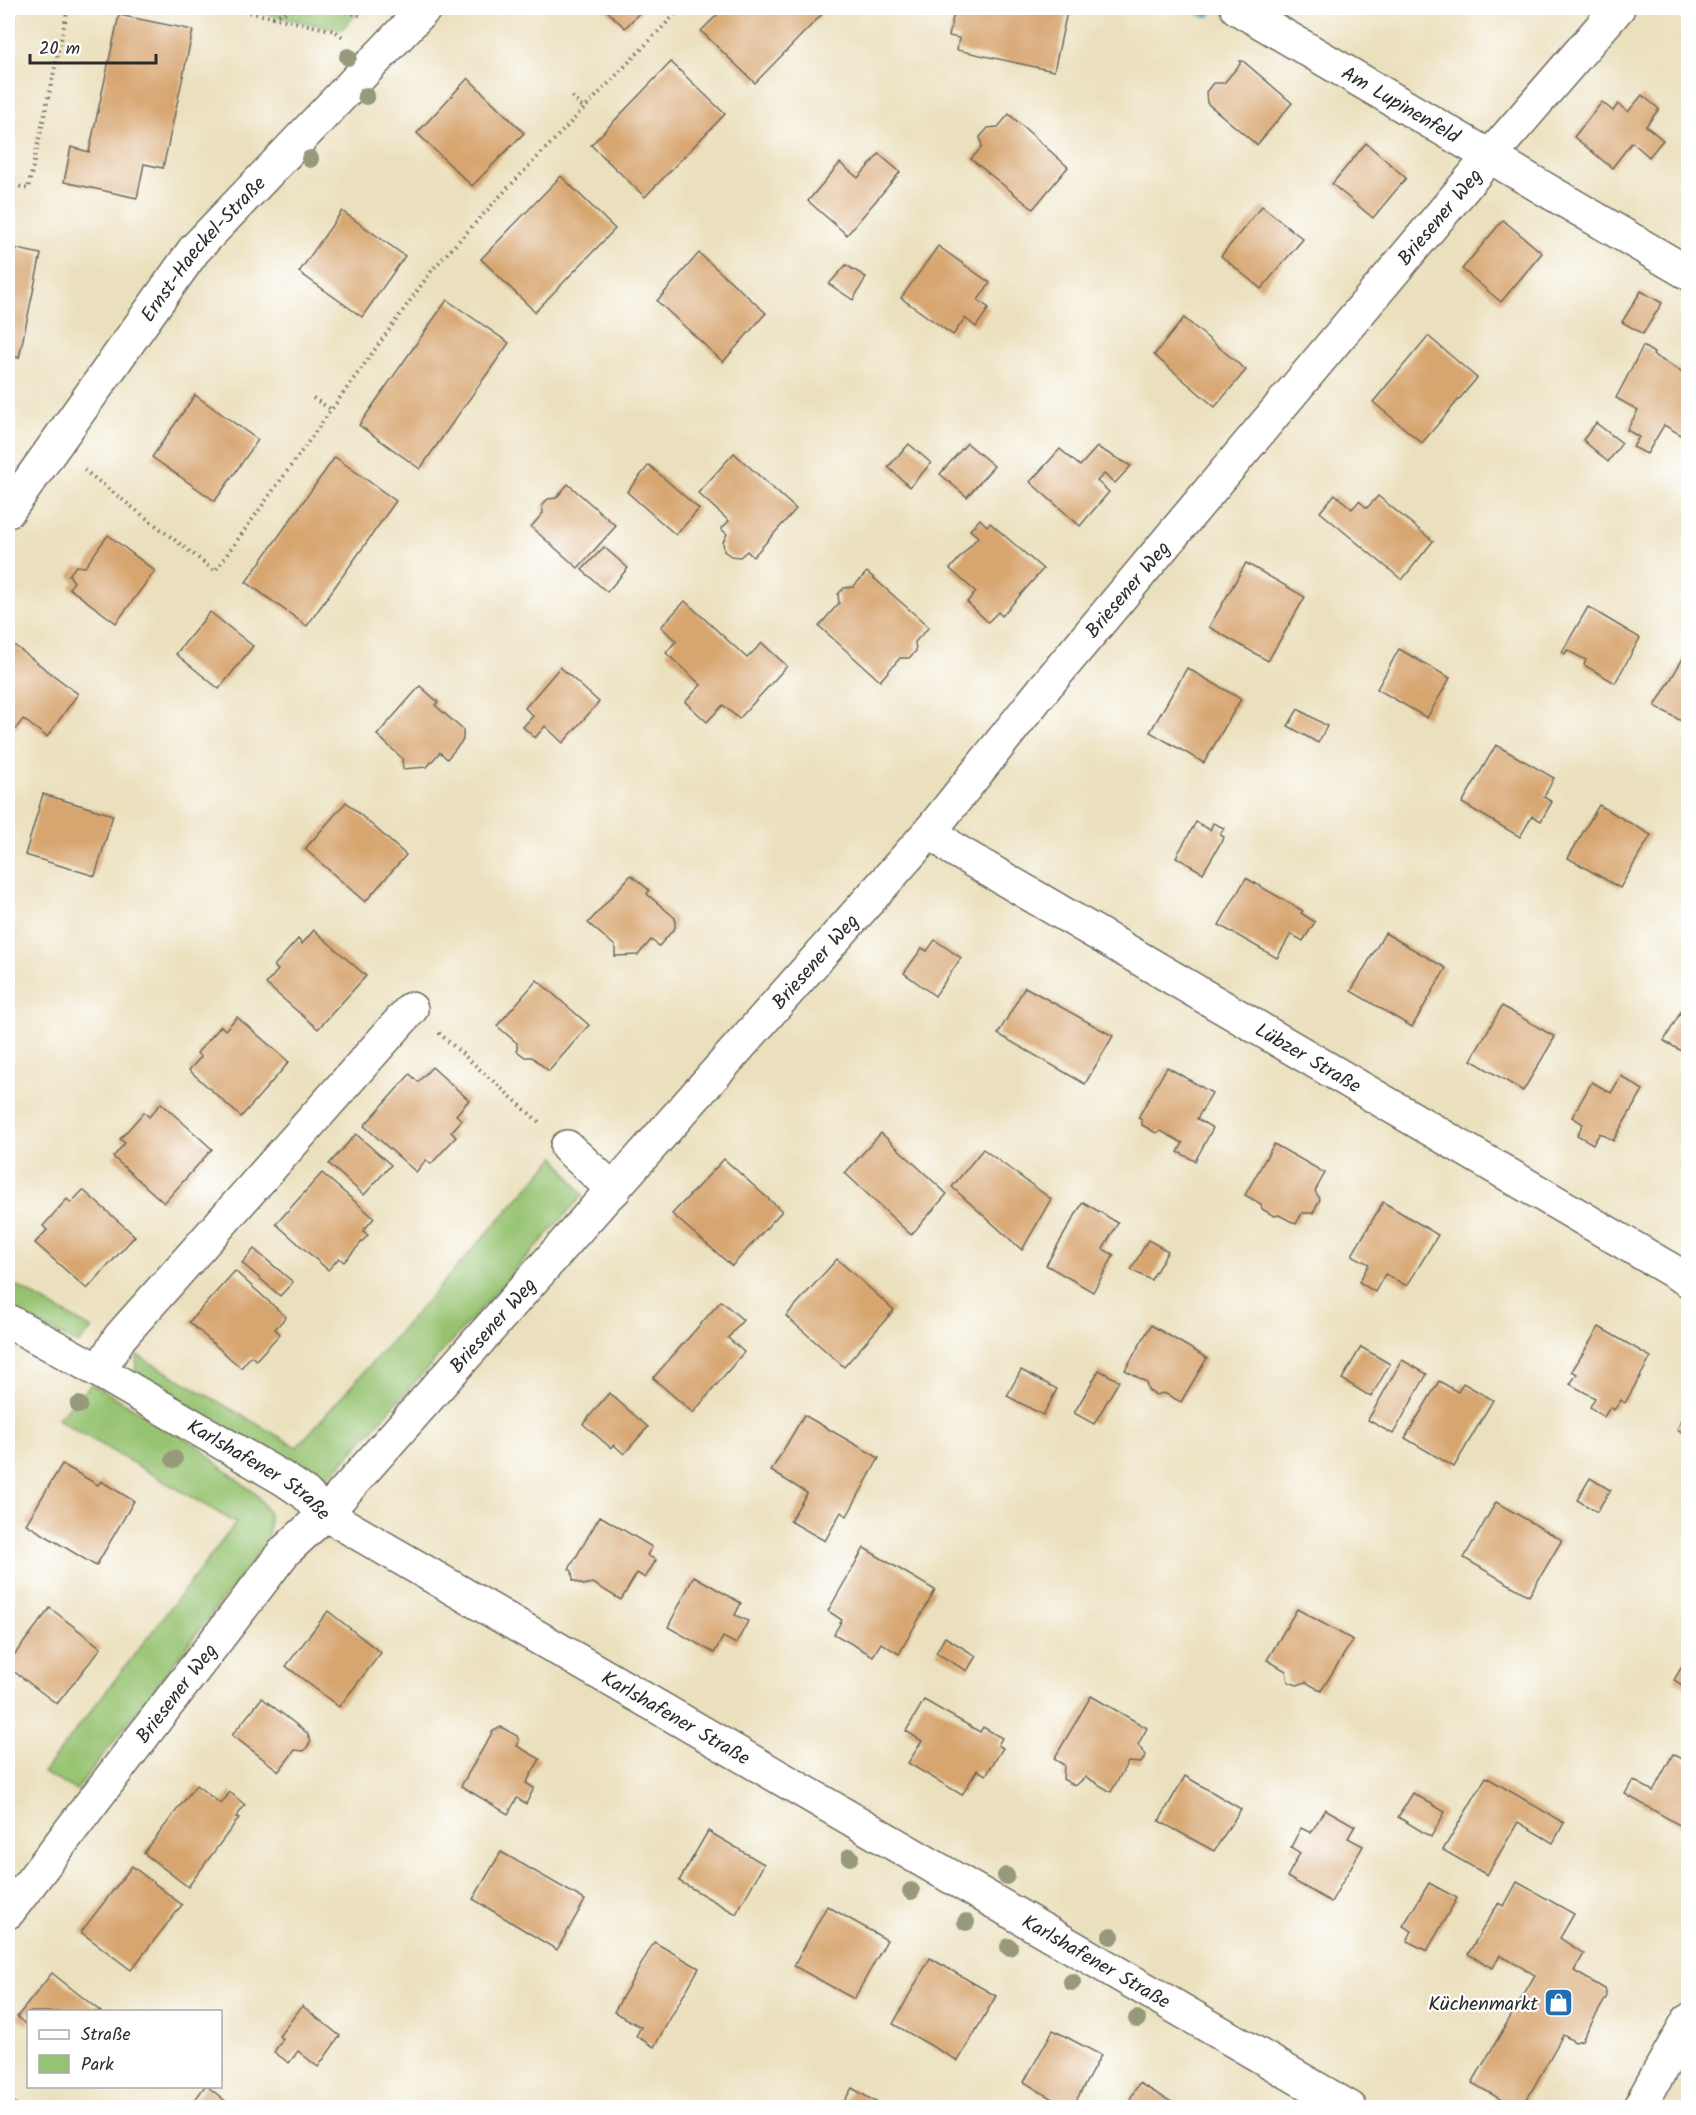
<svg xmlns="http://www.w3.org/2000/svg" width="1696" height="2115" font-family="Kalam,sans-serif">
  <rect width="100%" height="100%" fill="#fff"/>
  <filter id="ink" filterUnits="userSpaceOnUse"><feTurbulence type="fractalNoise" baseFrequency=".0167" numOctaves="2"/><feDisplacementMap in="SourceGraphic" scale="12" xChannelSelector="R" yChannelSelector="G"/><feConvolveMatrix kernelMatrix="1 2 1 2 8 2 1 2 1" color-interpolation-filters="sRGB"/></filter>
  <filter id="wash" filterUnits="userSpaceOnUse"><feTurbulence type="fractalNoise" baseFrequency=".008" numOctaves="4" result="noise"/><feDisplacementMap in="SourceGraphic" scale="24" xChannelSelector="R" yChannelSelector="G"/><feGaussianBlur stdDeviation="1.35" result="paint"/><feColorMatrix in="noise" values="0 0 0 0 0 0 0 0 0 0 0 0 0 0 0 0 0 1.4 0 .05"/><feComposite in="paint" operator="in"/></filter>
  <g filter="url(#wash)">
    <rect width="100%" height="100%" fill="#ebe0bd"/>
    <g fill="#96c371" stroke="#60774e" stroke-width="1.5">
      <path d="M 238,8 L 362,8 L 341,30 Z"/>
      <path d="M 555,1157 L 583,1195 L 337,1469 L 328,1476 L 304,1475 L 135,1374 L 137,1355 L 297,1447 Z"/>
      <path d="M 8,1281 L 92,1329 L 78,1344 L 8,1308 Z"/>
      <path d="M 92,1384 L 200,1447 L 215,1462 L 257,1495 L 269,1514 L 269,1530 L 263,1547 L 76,1790 L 43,1773 L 236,1523 L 57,1419 Z"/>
    </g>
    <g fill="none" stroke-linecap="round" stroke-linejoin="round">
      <path stroke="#40adbe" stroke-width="12" d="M 1198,8 L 1206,12"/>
    </g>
    <g id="blocks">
      <g fill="#d7a56f">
        <path d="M 604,8 L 644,8 L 625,28 Z"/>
        <path d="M 724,8 L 828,8 L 755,83 L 701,31 Z"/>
        <path d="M 955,8 L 1048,8 L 1067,12 L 1054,71 L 957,50 L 959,38 L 949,36 Z"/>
        <path d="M 119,15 L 193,30 L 163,168 L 144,164 L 137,198 L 64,182 L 71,147 L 89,152 Z"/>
        <path d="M 8,19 L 15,20 L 8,49 Z"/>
        <path d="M 1240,61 L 1243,61 L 1292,103 L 1257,145 L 1207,103 L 1206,92 L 1213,83 L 1224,83 L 1240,64 Z"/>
        <path d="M 671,62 L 725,114 L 645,197 L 591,145 Z"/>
        <path d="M 468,78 L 524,133 L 472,186 L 417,133 Z"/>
        <path d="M 1642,95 L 1659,109 L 1646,126 L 1663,140 L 1649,157 L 1632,142 L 1612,168 L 1574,137 L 1602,102 L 1613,111 L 1618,104 L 1628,112 Z"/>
        <path d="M 1009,114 L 1068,167 L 1033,209 L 971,159 L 982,147 L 980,137 L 988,128 L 998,127 Z"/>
        <path d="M 1366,143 L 1406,178 L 1373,218 L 1332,184 Z"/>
        <path d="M 879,154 L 900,172 L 847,235 L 808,201 L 840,163 L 858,178 Z"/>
        <path d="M 561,176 L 615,229 L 535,312 L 481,259 Z"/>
        <path d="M 1262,206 L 1303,239 L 1261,289 L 1221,256 Z"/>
        <path d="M 342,211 L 405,256 L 362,317 L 299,272 Z"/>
        <path d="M 1503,220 L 1542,253 L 1501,302 L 1462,269 Z"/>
        <path d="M 938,246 L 990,283 L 978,300 L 989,308 L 976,327 L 965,318 L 953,335 L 901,298 Z"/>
        <path d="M 8,247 L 41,254 L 19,358 L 8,355 Z"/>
        <path d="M 699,253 L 766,313 L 723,362 L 657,301 Z"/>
        <path d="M 846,265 L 866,277 L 853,300 L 829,284 Z"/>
        <path d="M 1641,291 L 1662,303 L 1643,334 L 1622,322 Z"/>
        <path d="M 447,300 L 509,343 L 420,469 L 359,425 Z"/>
        <path d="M 1184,318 L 1246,370 L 1215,407 L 1154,355 Z"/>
        <path d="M 1428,336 L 1477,378 L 1422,443 L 1373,402 Z"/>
        <path d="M 1643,346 L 1654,353 L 1653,355 L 1688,375 L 1688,439 L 1664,425 L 1647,454 L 1633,447 L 1639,437 L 1627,430 L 1638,410 L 1616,398 Z"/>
        <path d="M 195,395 L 258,440 L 215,501 L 152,457 Z"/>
        <path d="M 1596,423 L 1622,443 L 1608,462 L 1583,440 Z"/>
        <path d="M 967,443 L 994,466 L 967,497 L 940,474 Z"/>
        <path d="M 909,444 L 931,463 L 910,487 L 888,467 Z"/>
        <path d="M 1097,447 L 1131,466 L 1115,483 L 1104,474 L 1097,481 L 1109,492 L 1080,526 L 1030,482 L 1060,449 L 1080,466 Z"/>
        <path d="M 734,453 L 796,509 L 753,557 L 747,551 L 740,557 L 731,556 L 724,551 L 723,542 L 727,534 L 721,529 L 729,521 L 698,493 Z"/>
        <path d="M 335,457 L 396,501 L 307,626 L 246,582 Z"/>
        <path d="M 649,465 L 699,509 L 676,535 L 627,492 Z"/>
        <path d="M 568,484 L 616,526 L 578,568 L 531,527 L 543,513 L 542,505 L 548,499 L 556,498 Z"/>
        <path d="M 1335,494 L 1352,509 L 1359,501 L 1367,508 L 1378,496 L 1433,541 L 1402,580 L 1320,512 Z"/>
        <path d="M 980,519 L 987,526 L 990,523 L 1043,569 L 1002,616 L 998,612 L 988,622 L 967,602 L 976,592 L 950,569 L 978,537 L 970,530 Z"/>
        <path d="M 108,535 L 155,571 L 116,623 L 69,588 L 74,582 L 69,575 L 76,566 L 85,567 Z"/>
        <path d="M 604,547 L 628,568 L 607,592 L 582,570 Z"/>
        <path d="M 1246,563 L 1305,597 L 1268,661 L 1209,627 Z"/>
        <path d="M 867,572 L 929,627 L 915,642 L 916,651 L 909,658 L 900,658 L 880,681 L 819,626 L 839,603 L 838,594 L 844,588 L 853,587 Z"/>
        <path d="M 685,601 L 747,658 L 762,643 L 787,666 L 739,719 L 723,705 L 707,722 L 685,702 L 701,685 L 666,653 L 676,641 L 661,627 Z"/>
        <path d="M 1588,607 L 1640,638 L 1615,683 L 1584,665 L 1586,660 L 1567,650 L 1565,654 L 1562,652 Z"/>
        <path d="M 210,612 L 253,646 L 219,689 L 176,654 Z"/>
        <path d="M 14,645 L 78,694 L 47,737 L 23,719 L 15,730 L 8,724 L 8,653 Z"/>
        <path d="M 1399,649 L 1450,678 L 1427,718 L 1377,689 Z"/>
        <path d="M 1685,655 L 1688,658 L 1688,725 L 1655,706 Z"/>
        <path d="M 560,667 L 599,702 L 563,743 L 545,726 L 535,738 L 523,727 L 533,716 L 525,708 Z"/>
        <path d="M 1187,668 L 1241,699 L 1204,763 L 1150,732 Z"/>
        <path d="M 420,686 L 438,702 L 435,705 L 463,730 L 463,740 L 447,759 L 440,752 L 427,767 L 403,769 L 402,758 L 377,735 Z"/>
        <path d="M 1298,709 L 1327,726 L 1318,743 L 1288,726 Z"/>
        <path d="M 1496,745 L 1554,778 L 1544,797 L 1552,802 L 1541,821 L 1532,816 L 1520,837 L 1462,803 Z"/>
        <path d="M 43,794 L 113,815 L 95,876 L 25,855 Z"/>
        <path d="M 346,802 L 406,855 L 365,902 L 305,849 Z"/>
        <path d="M 1599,805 L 1651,835 L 1620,888 L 1568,858 Z"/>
        <path d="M 1196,822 L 1210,830 L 1213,823 L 1224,828 L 1220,835 L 1224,837 L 1203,873 L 1176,857 Z"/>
        <path d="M 631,875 L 649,890 L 647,894 L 675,918 L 675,928 L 659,946 L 651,940 L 638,955 L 615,956 L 615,946 L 588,923 Z"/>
        <path d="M 1246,878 L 1303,911 L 1301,913 L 1315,922 L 1303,941 L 1291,934 L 1277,958 L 1219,925 Z"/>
        <path d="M 314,930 L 366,976 L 318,1029 L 266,984 L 278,970 L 274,966 L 298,939 L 302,944 Z"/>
        <path d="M 1385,933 L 1446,968 L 1412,1027 L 1351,991 Z"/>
        <path d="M 935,940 L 961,958 L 935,996 L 904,973 L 922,948 L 927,951 Z"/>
        <path d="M 537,980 L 589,1025 L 549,1071 L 532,1057 L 525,1057 L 517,1051 L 517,1043 L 497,1026 Z"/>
        <path d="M 1025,987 L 1113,1036 L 1085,1084 L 998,1034 Z"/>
        <path d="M 1688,999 L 1688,1044 L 1686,1043 L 1681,1051 L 1664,1041 Z"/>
        <path d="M 1502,1006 L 1555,1037 L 1523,1091 L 1471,1060 Z"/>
        <path d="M 237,1017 L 289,1062 L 241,1117 L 189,1070 L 201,1057 L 197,1053 L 221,1026 L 225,1030 Z"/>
        <path d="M 432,1067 L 469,1100 L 456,1115 L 462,1120 L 451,1132 L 456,1137 L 431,1164 L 426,1160 L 416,1172 L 364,1126 L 410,1074 L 418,1082 Z"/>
        <path d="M 1167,1067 L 1212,1093 L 1197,1119 L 1213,1128 L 1195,1161 L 1178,1152 L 1183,1143 L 1161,1131 L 1156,1133 L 1142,1125 L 1142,1120 L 1138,1118 Z"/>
        <path d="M 1621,1076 L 1643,1090 L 1613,1141 L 1600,1133 L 1593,1144 L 1577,1135 L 1583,1124 L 1572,1117 L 1592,1082 L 1611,1093 Z"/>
        <path d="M 161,1103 L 212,1149 L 164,1203 L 113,1157 L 125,1143 L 120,1139 L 144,1112 L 149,1117 Z"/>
        <path d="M 881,1133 L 947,1194 L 911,1235 L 845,1173 Z"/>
        <path d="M 356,1134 L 391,1165 L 364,1195 L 329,1164 Z"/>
        <path d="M 1274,1144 L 1325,1173 L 1315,1191 L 1320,1199 L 1313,1213 L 1302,1213 L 1296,1224 L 1279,1215 L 1274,1216 L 1262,1209 L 1261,1204 L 1245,1195 Z"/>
        <path d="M 983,1149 L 1051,1199 L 1022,1250 L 952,1187 Z"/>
        <path d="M 724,1159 L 782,1211 L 732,1266 L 672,1214 Z"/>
        <path d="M 322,1173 L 374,1218 L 363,1231 L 368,1235 L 344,1262 L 339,1258 L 328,1270 L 276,1224 Z"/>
        <path d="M 83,1190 L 135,1236 L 87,1289 L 35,1243 L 47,1230 L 43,1226 L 67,1199 L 71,1203 Z"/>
        <path d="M 1083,1202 L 1118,1223 L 1103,1249 L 1114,1255 L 1093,1292 L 1046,1265 Z"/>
        <path d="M 1383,1202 L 1438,1235 L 1407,1286 L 1385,1274 L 1375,1292 L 1359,1282 L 1369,1264 L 1352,1255 Z"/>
        <path d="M 1148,1240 L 1168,1251 L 1151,1280 L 1131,1270 Z"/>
        <path d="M 254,1249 L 293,1282 L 280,1296 L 242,1263 Z"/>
        <path d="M 837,1259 L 894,1310 L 844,1367 L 786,1316 Z"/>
        <path d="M 235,1271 L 286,1317 L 275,1329 L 280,1334 L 256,1360 L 251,1356 L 241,1368 L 189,1322 Z"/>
        <path d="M 721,1301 L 743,1320 L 728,1338 L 744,1352 L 693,1413 L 653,1378 Z"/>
        <path d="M 1151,1325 L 1207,1358 L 1181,1402 L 1164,1393 L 1156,1395 L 1148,1390 L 1146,1382 L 1125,1370 Z"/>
        <path d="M 1599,1327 L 1651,1357 L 1625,1403 L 1621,1400 L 1614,1410 L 1610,1407 L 1604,1417 L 1590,1407 L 1595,1398 L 1570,1384 L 1577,1374 L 1572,1371 Z"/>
        <path d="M 1361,1347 L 1390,1364 L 1371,1397 L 1342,1379 Z"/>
        <path d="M 1402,1360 L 1427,1374 L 1393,1434 L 1368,1420 Z"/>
        <path d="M 1021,1370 L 1057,1389 L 1043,1415 L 1007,1396 Z"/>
        <path d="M 1099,1370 L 1119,1381 L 1094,1424 L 1074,1413 Z"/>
        <path d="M 1439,1381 L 1458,1392 L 1463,1383 L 1493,1400 L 1454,1467 L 1405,1438 Z"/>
        <path d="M 609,1393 L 648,1427 L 624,1454 L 614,1445 L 611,1448 L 583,1424 Z"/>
        <path d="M 1688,1409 L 1688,1436 L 1677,1429 Z"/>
        <path d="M 804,1415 L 879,1458 L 847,1516 L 841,1512 L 825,1541 L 790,1521 L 807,1493 L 771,1471 Z"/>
        <path d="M 62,1464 L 98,1485 L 101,1481 L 134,1501 L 96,1566 L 26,1524 Z"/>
        <path d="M 1590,1478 L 1610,1490 L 1597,1512 L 1577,1500 Z"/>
        <path d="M 1496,1502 L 1562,1540 L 1529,1596 L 1464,1558 Z"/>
        <path d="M 600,1516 L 652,1547 L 647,1555 L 656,1560 L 645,1578 L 637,1573 L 621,1600 L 593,1583 L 583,1585 L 573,1580 L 572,1571 L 569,1569 Z"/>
        <path d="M 864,1548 L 935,1590 L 899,1654 L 881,1643 L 873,1656 L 834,1634 L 842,1620 L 828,1611 Z"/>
        <path d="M 694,1576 L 741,1603 L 735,1615 L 748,1621 L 736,1644 L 723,1637 L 714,1653 L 668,1627 Z"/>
        <path d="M 50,1608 L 101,1648 L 57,1704 L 8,1667 L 8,1663 Z"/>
        <path d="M 1297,1609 L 1353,1640 L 1321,1691 L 1306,1682 L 1297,1685 L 1288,1682 L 1286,1671 L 1267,1660 Z"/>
        <path d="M 328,1611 L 381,1653 L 339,1707 L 286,1666 Z"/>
        <path d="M 945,1637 L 976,1656 L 967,1671 L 936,1653 Z"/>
        <path d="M 1688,1656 L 1688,1689 L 1674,1680 Z"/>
        <path d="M 1091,1696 L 1147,1728 L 1138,1745 L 1146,1755 L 1141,1763 L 1128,1762 L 1111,1792 L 1086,1777 L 1075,1786 L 1063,1779 L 1064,1765 L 1054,1759 Z"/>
        <path d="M 262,1698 L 307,1733 L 311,1742 L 304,1751 L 295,1750 L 279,1771 L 232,1735 Z"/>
        <path d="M 924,1700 L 980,1732 L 983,1727 L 1002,1738 L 998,1745 L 1003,1748 L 986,1775 L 977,1770 L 962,1795 L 908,1763 L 922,1741 L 906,1731 Z"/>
        <path d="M 501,1727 L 517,1736 L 519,1741 L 517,1746 L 540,1759 L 526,1783 L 534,1788 L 526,1804 L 517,1798 L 508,1814 L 461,1786 L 493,1731 Z"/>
        <path d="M 1673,1754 L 1688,1762 L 1688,1830 L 1625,1794 L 1633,1780 L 1653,1791 Z"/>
        <path d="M 1185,1776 L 1241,1809 L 1214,1851 L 1159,1821 Z"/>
        <path d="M 1486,1777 L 1564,1823 L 1553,1843 L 1518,1822 L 1487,1875 L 1443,1850 Z"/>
        <path d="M 196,1785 L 221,1804 L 230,1792 L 245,1805 L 236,1817 L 239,1818 L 188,1887 L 144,1853 Z"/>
        <path d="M 1413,1793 L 1445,1812 L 1431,1837 L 1398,1817 Z"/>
        <path d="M 1325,1809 L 1355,1826 L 1348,1838 L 1363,1846 L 1331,1902 L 1287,1877 L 1300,1853 L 1291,1847 L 1301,1828 L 1311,1833 Z"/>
        <path d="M 708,1831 L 764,1864 L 736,1914 L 679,1881 Z"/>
        <path d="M 501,1852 L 585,1900 L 557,1950 L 473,1899 Z"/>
        <path d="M 132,1866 L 182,1905 L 131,1970 L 81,1932 Z"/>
        <path d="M 1517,1882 L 1574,1914 L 1560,1938 L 1584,1954 L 1574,1971 L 1605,1989 L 1607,1996 L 1582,2040 L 1575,2042 L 1563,2035 L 1522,2108 L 1516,2108 L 1472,2083 L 1535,1975 L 1500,1955 L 1493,1968 L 1468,1954 L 1498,1903 L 1504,1906 Z"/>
        <path d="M 1429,1883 L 1457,1898 L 1427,1951 L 1407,1941 L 1412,1931 L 1403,1926 Z"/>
        <path d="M 827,1906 L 887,1940 L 854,1999 L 794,1966 Z"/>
        <path d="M 654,1942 L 699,1968 L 654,2047 L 636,2036 L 641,2027 L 614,2012 Z"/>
        <path d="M 930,1958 L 996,1996 L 958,2061 L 893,2024 Z"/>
        <path d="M 52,1973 L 101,2012 L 28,2012 L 28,2026 L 17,2017 Z"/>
        <path d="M 302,2006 L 340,2036 L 318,2067 L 298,2051 L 289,2063 L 274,2052 L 283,2039 L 279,2036 Z"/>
        <path d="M 1053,2030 L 1101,2055 L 1072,2108 L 1067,2108 L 1024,2082 Z"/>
        <path d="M 1139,2083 L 1182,2108 L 1125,2108 Z"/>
        <path d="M 205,2086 L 207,2086 L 234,2108 L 189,2108 Z"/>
        <path d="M 852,2088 L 886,2108 L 840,2108 Z"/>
        <path d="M 8,2097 L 21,2108 L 8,2108 Z"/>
      </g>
    </g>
  </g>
  <g filter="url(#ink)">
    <use href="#blocks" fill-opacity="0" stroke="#6e6a5e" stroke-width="1.5"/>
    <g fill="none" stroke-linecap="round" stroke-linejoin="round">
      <defs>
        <g id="minor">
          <path id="s1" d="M 1237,8 L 1688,273"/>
          <path id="s2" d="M 8,511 L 194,250 L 425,8"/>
          <path id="s3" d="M 931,830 L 953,849 L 1688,1280"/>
          <path d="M 567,1147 L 614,1190"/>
          <path id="s4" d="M 8,1321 L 99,1371 L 284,1479 L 305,1493 L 325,1514 L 1350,2108"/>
          <path d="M 99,1371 L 120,1337 L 411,1009"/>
          <path id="s5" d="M 8,1912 L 284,1552 L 325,1514 L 931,830 L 1046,686 L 1491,155 L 1618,8"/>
        </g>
        <path id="major" d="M 1639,2108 L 1688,2021"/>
      </defs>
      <use href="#minor" stroke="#6e6a5e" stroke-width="36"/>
      <use href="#major" stroke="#6e6a5e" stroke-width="36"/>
      <g stroke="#6e6a5e" stroke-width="4" stroke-dasharray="1.5 4.5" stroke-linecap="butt">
        <path d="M 226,8 L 272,17 L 297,8"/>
        <path d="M 329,8 L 363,16"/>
        <path d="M 272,17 L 335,31 L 343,37"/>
        <path d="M 572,97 L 584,109"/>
        <path d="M 8,183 L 28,189 L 68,8"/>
        <path d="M 313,398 L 332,410"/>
        <path d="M 84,470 L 215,571 L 433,269 L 502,194 L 681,8"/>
        <path d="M 439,1033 L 539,1122"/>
      </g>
      <use href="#minor" stroke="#fff" stroke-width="33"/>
      <use href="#major" stroke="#fff" stroke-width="33"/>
    </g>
    <g fill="#969a7a">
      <circle cx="348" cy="57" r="9"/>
      <circle cx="366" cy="96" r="9"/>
      <circle cx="310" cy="159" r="9"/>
      <circle cx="79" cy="1405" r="9"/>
      <circle cx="174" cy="1459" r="9"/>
      <circle cx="850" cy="1857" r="9"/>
      <circle cx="1006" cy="1876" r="9"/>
      <circle cx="911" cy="1891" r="9"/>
      <circle cx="966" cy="1922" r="9"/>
      <circle cx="1111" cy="1936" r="9"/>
      <circle cx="1009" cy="1947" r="9"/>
      <circle cx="1072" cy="1982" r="9"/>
      <circle cx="1137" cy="2019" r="9"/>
    </g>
  </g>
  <defs>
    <symbol id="shop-square" viewBox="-11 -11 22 22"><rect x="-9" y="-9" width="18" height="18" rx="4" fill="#1f6fb2" stroke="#fff"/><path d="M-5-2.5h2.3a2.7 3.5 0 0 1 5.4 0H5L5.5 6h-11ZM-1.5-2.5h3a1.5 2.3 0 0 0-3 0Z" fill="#fff"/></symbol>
  </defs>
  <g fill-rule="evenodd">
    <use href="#shop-square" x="1542" y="1986" width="33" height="33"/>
  </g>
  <g text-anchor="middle" stroke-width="4.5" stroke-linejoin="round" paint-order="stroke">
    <g font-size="20" fill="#2b2b2b" stroke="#fff">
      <text dy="7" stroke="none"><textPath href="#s1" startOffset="190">Am Lupinenfeld</textPath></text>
      <text dy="7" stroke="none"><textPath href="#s5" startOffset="2220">Briesener Weg</textPath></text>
      <text dy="7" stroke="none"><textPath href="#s2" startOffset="327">Ernst-Haeckel-Straße</textPath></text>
      <text dy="7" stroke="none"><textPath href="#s5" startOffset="1734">Briesener Weg</textPath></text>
      <text dy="7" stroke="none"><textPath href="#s5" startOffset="1248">Briesener Weg</textPath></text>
      <text dy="7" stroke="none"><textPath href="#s3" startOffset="441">Lübzer Straße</textPath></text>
      <text dy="7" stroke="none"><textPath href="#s5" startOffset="762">Briesener Weg</textPath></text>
      <text dy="7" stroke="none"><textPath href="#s4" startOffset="292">Karlshafener Straße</textPath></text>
      <text dy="7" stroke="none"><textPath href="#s5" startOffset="276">Briesener Weg</textPath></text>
      <text dy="7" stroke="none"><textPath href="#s4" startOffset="778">Karlshafener Straße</textPath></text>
      <text dy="7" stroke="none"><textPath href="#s4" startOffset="1264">Karlshafener Straße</textPath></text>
    </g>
    <g font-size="20" fill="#2b2b2b" stroke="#fff" text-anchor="end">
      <text x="1538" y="2010">Küchenmarkt</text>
    </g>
  </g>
  <rect width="1696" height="2115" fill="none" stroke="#fff" stroke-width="30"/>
  <rect x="27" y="2010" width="195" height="78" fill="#ffffff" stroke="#aaaaaa" stroke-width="1.5"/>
  <rect x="39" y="2030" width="30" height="9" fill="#ffffff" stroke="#aaaaaa" stroke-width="1.5"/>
  <text x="81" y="2040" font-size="18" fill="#2b2b2b">Straße</text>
  <rect x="39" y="2055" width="30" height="18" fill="#96c371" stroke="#aaaaaa" stroke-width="1.5"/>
  <text x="81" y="2070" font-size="18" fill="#2b2b2b">Park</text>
  <path d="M30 54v9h126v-9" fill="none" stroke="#2b2b2b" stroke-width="3"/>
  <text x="39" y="54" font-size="18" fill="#2b2b2b" stroke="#ffffff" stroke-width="4.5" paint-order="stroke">20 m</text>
</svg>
